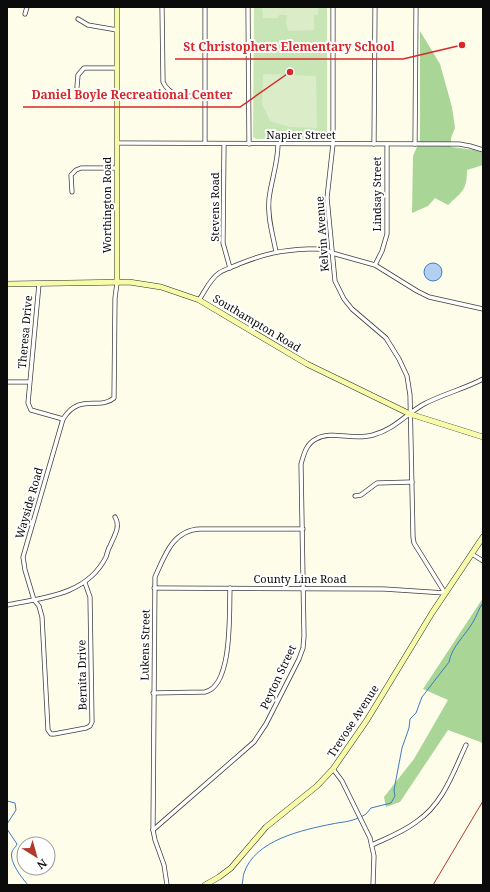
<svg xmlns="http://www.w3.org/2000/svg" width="490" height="892" font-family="'Noto Serif',serif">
  <rect width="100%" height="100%" fill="#fefdea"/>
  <path fill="#c8e5b6" d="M 254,7 L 327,7 L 327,140 L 256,139 L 253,137 Z"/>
  <g fill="#a9d597">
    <path d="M 420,31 L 440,64 L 452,107 L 455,128 L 451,138 L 451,147 L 475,150 L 483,153 L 483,165 L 467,170 C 467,190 462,192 448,205 L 435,198 L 428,206 L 412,213 L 413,156 L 420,140 Z"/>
    <path d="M 483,598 L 483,743 L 448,730 L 400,802 L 386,807 L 384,797 L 414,759 L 448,700 L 423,689 Z"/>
  </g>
  <g fill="#daedc8">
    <path d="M 262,7 L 318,7 L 318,15 L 314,15 L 314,30 L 288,31 L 286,22 L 287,15 L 279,15 L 278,18 L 263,18 Z"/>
    <path d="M 263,74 L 316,76 L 317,128 L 289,127 L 270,121 L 262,104 Z"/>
  </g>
  <circle fill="#b2d0f2" stroke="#3d7ac4" cx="433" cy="272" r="9"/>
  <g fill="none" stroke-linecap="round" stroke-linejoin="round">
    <g stroke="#3d7ac4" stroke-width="1">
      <path d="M 7,801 L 15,803 L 16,810 L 7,824"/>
      <path d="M 361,817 L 366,814 L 371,808 L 391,803 L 395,796 L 394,790 L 402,748 L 409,728 L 410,719 L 416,713 L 422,697 L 449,662 C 452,646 465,636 473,622 C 477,616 478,609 483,603"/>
      <path d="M 7,829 L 17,844 C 16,847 12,850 12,852 C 9,862 22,878 28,885"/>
      <path d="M 242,885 C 243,881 243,876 244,873 C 255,840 302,830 332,824 C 341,822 350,822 358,818"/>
    </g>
    <defs>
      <g id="street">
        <path d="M 162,7 L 163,82 C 171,99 188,96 205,96"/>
        <path d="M 205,7 L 205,143"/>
        <path d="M 248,7 L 249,144"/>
        <path d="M 333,7 L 333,144 L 327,198 L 335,281 L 344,299 L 352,309 L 386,338 L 399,359 L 407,376 L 410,395 L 413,537 L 414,543 L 445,593"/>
        <path d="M 25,14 L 27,7"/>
        <path d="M 78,19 L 88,25 L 117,30"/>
        <path d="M 77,87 L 78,75 L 84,68 L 117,68"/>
        <path d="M 117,143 L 459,144 L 470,146 L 483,150"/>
        <path d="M 224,144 L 223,243 L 230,268"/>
        <path d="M 374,144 L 375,7"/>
        <path d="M 415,144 L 416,7"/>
        <path d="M 72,192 L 71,175 L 76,170 L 81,168 L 117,168"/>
        <path d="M 276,252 C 273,235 267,217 269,199 C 271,181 278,163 278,144"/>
        <path d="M 375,265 L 382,251 L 387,234 L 387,145"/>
        <path d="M 39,284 L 28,403 L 31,410 L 63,419"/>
        <path d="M 199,300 C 205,291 210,279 219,273 C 225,269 233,267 239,264 C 264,254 281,250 308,249 C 317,249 325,248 332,253 L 375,265 L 417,291 L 429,297 L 483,309"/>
        <path d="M 7,382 L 29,382"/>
        <path d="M 355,496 L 361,495 L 377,483 L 412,482"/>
        <path d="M 472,554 L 483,561"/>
        <path d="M 85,583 L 90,597 L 92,722 L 90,726 L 86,728 L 54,734 L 51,734 L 48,730 L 42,617 L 39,606 L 34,600 L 25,570 L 23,557 L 63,419 C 80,392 99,411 114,398 L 115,298 L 117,283"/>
        <path d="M 154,588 L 384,589 L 445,593"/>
        <path d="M 7,605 C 43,598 87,595 106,557 C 107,554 108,549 110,546 C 114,536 121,527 115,517"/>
        <path d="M 153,693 L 205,692 C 233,686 229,612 230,588"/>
        <path d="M 333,769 L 342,781 L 370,838 L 374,856 L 373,885"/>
        <path d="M 153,830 L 254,742 L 266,724 L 299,659 L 303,648 L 304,636 L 301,464 C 304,454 306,444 316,439 C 332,430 353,441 373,435 C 395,429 406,414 424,404 C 443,394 464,389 483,379"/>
        <path d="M 372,845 C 387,838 403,832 416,822 C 443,804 453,773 466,745"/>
        <path d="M 167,885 L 164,865 L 155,840 L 153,830 L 155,577 C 165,555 173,530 200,529 L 303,529"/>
      </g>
      <g id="secondary">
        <path d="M 117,283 L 117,7"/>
        <path d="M 7,284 L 129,282 L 161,287 L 199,300 L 307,364 L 410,414 L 483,437"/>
        <path d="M 205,885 L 219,877 L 231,868 L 266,827 L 317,786 L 333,769 L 367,720 L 432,613 L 483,537"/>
      </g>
    </defs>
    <use href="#street" stroke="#3e3e3e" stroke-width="5"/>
    <use href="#secondary" stroke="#2d2d2d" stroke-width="6"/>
    <use href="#street" stroke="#fff" stroke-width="3.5"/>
    <use href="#secondary" stroke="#f7faa9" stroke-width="5"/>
    <path stroke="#b23a2c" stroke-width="1" d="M 433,885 L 483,801"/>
  </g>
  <g text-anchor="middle" stroke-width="4" stroke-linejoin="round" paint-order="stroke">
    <g font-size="11" fill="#0b0b0b" stroke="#fff">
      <text x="301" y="139">Napier Street</text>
      <text transform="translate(377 194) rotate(-90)" y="4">Lindsay Street</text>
      <text transform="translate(107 205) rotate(-90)" y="4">Worthington Road</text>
      <text transform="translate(215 207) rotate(-90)" y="4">Stevens Road</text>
      <text transform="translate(322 234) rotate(-94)" y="4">Kelvin Avenue</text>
      <text transform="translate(257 323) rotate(31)" y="4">Southampton Road</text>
      <text transform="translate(25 332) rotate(-85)" y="4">Theresa Drive</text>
      <text transform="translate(29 503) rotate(-74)" y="4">Wayside Road</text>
      <text x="300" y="583">County Line Road</text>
      <text transform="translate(145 645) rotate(-89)" y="4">Lukens Street</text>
      <text transform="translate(82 675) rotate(-91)" y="4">Bernita Drive</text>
      <text transform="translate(278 677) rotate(-65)" y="4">Peyton Street</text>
      <text transform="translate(353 721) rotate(-57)" y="4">Trevose Avenue</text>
    </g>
  </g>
  <path fill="none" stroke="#d62828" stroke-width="1.5" d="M462 45L403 59H175M290 72L240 107H23"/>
  <g fill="#d62828" stroke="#fff" stroke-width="1.5">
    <circle cx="462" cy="45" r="4"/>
    <circle cx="290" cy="72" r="4"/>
  </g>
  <g font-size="12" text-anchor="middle" font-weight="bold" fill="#d62828" stroke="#fff" stroke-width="4" stroke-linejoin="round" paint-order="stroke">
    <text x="289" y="51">St Christophers Elementary School</text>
    <text x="132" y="99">Daniel Boyle Recreational Center</text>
  </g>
  <rect width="490" height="892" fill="none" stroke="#0b0b0b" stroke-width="16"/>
  <g transform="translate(36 856) rotate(143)"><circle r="19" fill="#ffffff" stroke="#9d9d9d"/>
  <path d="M0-3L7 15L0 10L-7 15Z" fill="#b23a2c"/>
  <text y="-6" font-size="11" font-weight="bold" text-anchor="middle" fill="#0b0b0b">N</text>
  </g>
</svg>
